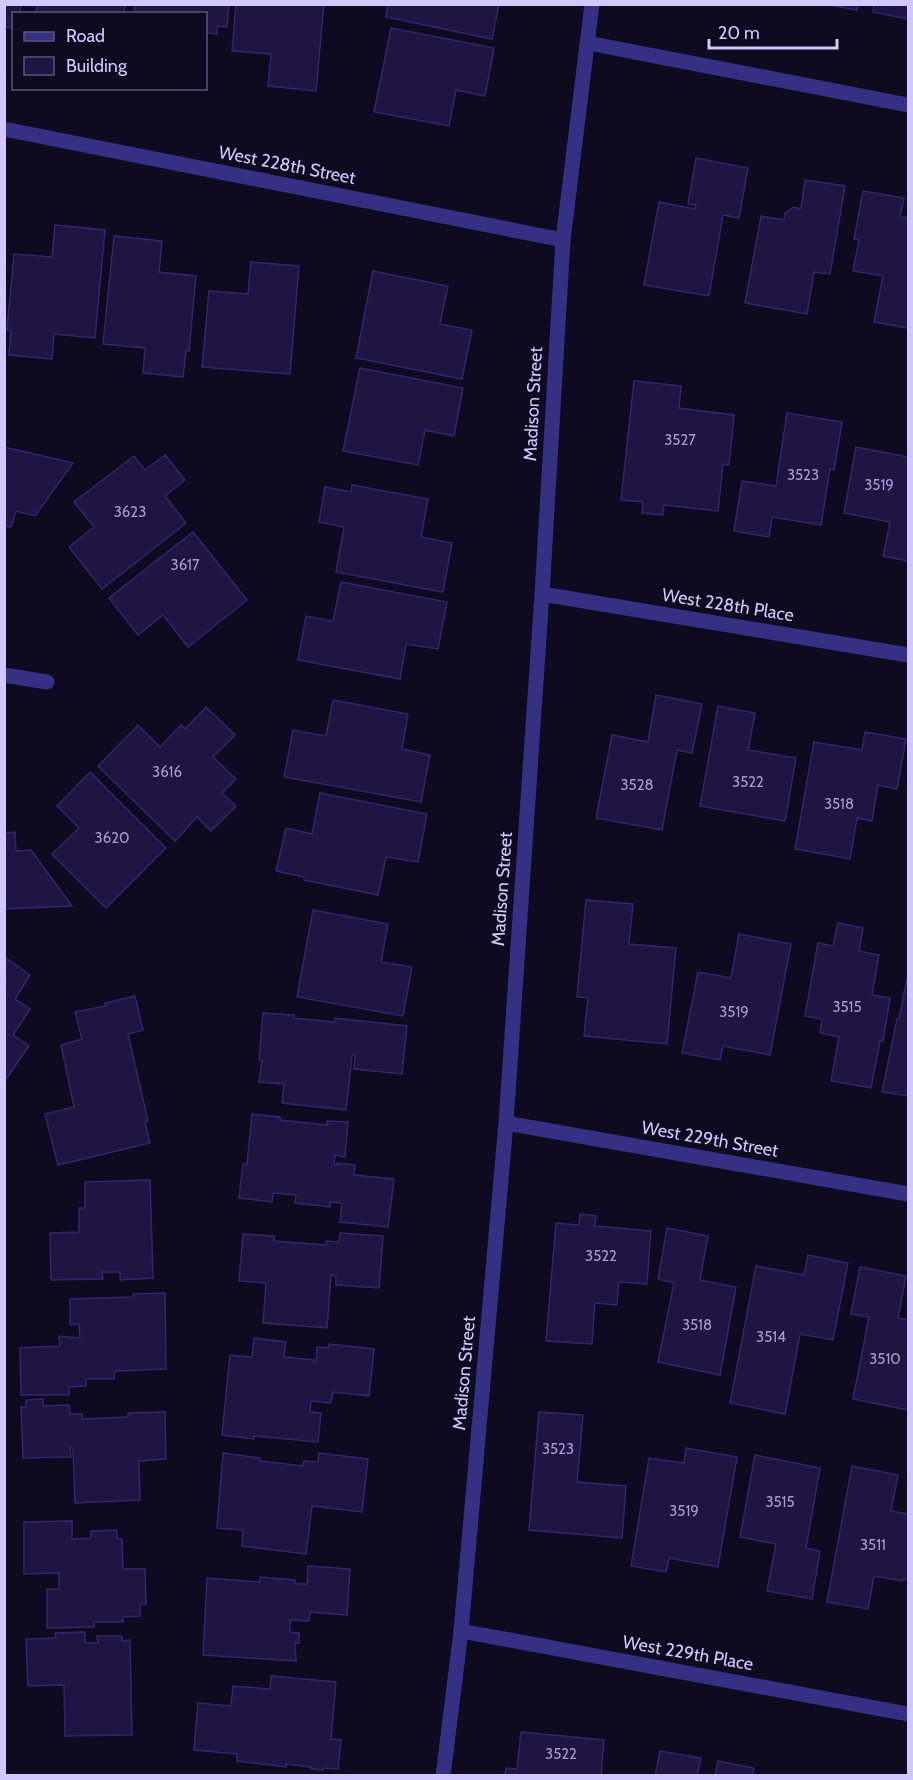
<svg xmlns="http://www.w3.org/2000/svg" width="913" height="1780" font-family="Cabin,sans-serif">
  <rect width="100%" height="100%" fill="#0e0a1f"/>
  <g fill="#1f1442" stroke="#352470" stroke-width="1.5">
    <path d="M 4,4 L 21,4 L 20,14 L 14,14 L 14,28 L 4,27 Z"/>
    <path d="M 37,4 L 125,4 L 124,14 L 36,14 Z"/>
    <path d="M 135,4 L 229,4 L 227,27 L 217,26 L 217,34 L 206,33 L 206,14 L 134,14 Z"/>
    <path d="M 236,4 L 324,4 L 316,91 L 268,86 L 271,54 L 232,51 Z"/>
    <path d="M 388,4 L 499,4 L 492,39 L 386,17 Z"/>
    <path d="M 825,4 L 858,4 L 857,10 Z"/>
    <path d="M 874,4 L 908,4 L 908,19 L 873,12 Z"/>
    <path d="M 391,28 L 494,48 L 485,96 L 456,90 L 449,126 L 374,112 Z"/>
    <path d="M 696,158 L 748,168 L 739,218 L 723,215 L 709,296 L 644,285 L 659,202 L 695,209 L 696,205 L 688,204 Z"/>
    <path d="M 805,180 L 845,186 L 830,274 L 814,272 L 807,314 L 745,303 L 761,216 L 784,220 L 785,213 L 794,207 L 801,209 Z"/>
    <path d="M 863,191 L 904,198 L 900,217 L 908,218 L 908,328 L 874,322 L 883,276 L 853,271 L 859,240 L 854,239 Z"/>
    <path d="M 55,225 L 105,230 L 95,338 L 54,334 L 52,359 L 9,355 L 11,330 L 7,330 L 14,254 L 52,257 Z"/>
    <path d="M 114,236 L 162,241 L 159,272 L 196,276 L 189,351 L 186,351 L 183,377 L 143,373 L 145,348 L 103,344 Z"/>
    <path d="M 251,262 L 299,266 L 290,374 L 202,367 L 209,291 L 248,294 Z"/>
    <path d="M 373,271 L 448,286 L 440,324 L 472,330 L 462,379 L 356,358 Z"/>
    <path d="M 360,368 L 463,388 L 454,436 L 425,430 L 418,465 L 343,451 Z"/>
    <path d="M 634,381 L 681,386 L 679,408 L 734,415 L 729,465 L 723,464 L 718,511 L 664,505 L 663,515 L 642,513 L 643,502 L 621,500 Z"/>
    <path d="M 787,413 L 842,422 L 834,470 L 830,469 L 821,525 L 772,517 L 769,537 L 734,531 L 742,481 L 776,486 Z"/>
    <path d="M 4,447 L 73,463 L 35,516 L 16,511 L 11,527 L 4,526 Z"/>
    <path d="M 856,447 L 908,457 L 908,561 L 883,556 L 890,522 L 844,513 Z"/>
    <path d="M 165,455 L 185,480 L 165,496 L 186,523 L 102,589 L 69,547 L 94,527 L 74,502 L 134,456 L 145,470 Z"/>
    <path d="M 352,485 L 428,499 L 421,537 L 452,543 L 443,592 L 336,572 L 344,527 L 319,522 L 325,487 L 351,492 Z"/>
    <path d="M 193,532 L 247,600 L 188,647 L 163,615 L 138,635 L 109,598 Z"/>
    <path d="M 341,582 L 447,602 L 438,649 L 406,644 L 400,679 L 298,660 L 306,616 L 333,621 Z"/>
    <path d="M 656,695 L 702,704 L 692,753 L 677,750 L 662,830 L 596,818 L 612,735 L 648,742 Z"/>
    <path d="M 333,700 L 408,714 L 402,749 L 430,755 L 421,802 L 284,777 L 293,730 L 326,736 Z"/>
    <path d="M 718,706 L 755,713 L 748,750 L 796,758 L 785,821 L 700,806 Z"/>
    <path d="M 206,707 L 235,735 L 213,757 L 236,779 L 222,793 L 236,806 L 211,831 L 197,817 L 175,841 L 98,766 L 138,725 L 160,747 L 181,725 L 185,729 Z"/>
    <path d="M 865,732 L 906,739 L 897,789 L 878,785 L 872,821 L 857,818 L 850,859 L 795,849 L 814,742 L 862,750 Z"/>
    <path d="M 90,772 L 166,848 L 106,908 L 52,854 L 79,828 L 57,806 Z"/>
    <path d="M 320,793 L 427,814 L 418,862 L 386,857 L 378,895 L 304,880 L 304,877 L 276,871 L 286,828 L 312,834 Z"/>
    <path d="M 15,832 L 16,851 L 31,850 L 72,906 L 4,909 L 4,833 Z"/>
    <path d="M 586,900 L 633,904 L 629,944 L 676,948 L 667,1044 L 584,1036 L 588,998 L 577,997 Z"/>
    <path d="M 313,910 L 388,924 L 381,962 L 412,967 L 403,1016 L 297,997 Z"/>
    <path d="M 838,923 L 863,928 L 859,951 L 879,955 L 872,995 L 890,998 L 883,1041 L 880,1041 L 871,1088 L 831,1081 L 839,1037 L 820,1033 L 822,1019 L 805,1016 L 818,943 L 833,946 Z"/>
    <path d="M 739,934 L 791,944 L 770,1055 L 723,1046 L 720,1060 L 682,1053 L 698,972 L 731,978 Z"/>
    <path d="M 6,958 L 30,975 L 15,999 L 30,1009 L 13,1035 L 29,1046 L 4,1082 Z"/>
    <path d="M 907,978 L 908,979 L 908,1096 L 882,1092 L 897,1019 L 899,1019 Z"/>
    <path d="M 135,996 L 143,1030 L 128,1034 L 148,1121 L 145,1122 L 150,1143 L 58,1165 L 45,1114 L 74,1107 L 61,1045 L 82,1039 L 75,1012 L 105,1006 L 105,1003 Z"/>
    <path d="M 263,1013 L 294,1015 L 294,1018 L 334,1022 L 335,1018 L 407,1026 L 402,1074 L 354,1069 L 355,1055 L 352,1055 L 346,1110 L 282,1103 L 284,1084 L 259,1082 L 262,1061 L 259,1060 Z"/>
    <path d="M 252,1114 L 280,1117 L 280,1120 L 327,1125 L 327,1121 L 348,1122 L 345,1157 L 335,1155 L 334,1165 L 337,1165 L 337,1163 L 355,1165 L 354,1175 L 394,1179 L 388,1227 L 340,1222 L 342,1203 L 330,1202 L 330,1207 L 295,1203 L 296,1195 L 273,1193 L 272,1202 L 239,1198 L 243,1164 L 247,1164 Z"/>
    <path d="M 150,1180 L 153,1278 L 120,1280 L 120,1272 L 102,1272 L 103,1279 L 51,1280 L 50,1233 L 79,1232 L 79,1208 L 85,1208 L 85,1182 Z"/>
    <path d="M 580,1214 L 596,1216 L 595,1226 L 651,1231 L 647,1284 L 619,1282 L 617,1305 L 595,1303 L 592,1344 L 546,1341 L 556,1223 L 579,1225 Z"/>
    <path d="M 667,1228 L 708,1236 L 700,1280 L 736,1287 L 720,1375 L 658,1362 L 674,1283 L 658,1279 Z"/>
    <path d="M 340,1233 L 383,1236 L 379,1288 L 336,1285 L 336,1276 L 331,1275 L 327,1328 L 263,1323 L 266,1283 L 239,1281 L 243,1234 L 274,1236 L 274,1241 L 326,1245 L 326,1241 L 339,1242 Z"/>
    <path d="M 808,1255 L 848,1263 L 833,1340 L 800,1334 L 785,1414 L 730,1403 L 756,1266 L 804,1275 Z"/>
    <path d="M 860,1267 L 906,1276 L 898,1318 L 908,1320 L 908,1410 L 853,1399 L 869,1317 L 851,1314 Z"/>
    <path d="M 165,1293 L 166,1369 L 115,1371 L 114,1379 L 86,1379 L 86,1386 L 69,1387 L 69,1395 L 21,1395 L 20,1348 L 60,1346 L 59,1336 L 80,1338 L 79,1324 L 70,1325 L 70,1299 L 133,1297 L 133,1294 Z"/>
    <path d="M 254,1338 L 286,1342 L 284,1357 L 314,1360 L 314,1363 L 316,1363 L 317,1347 L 328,1348 L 329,1344 L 374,1349 L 369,1396 L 333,1392 L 331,1403 L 311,1401 L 310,1412 L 321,1413 L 318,1442 L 254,1436 L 254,1439 L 222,1435 L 230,1355 L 252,1357 Z"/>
    <path d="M 43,1399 L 43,1406 L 69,1405 L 70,1414 L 82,1414 L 82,1419 L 128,1417 L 128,1413 L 165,1412 L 166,1459 L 139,1461 L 140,1500 L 75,1503 L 73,1448 L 70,1448 L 71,1457 L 23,1458 L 21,1407 L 26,1407 L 26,1400 Z"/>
    <path d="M 539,1412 L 583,1415 L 577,1482 L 626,1486 L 622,1538 L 529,1530 Z"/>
    <path d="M 686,1448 L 737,1457 L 718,1567 L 669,1558 L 666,1572 L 631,1566 L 649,1458 L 684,1463 Z"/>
    <path d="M 223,1453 L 260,1458 L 260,1461 L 303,1466 L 304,1461 L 318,1462 L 319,1453 L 368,1459 L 362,1512 L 312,1506 L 306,1554 L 242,1546 L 243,1530 L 217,1528 Z"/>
    <path d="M 755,1455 L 820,1468 L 806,1548 L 820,1551 L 812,1599 L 767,1591 L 776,1544 L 740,1537 Z"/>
    <path d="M 852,1466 L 898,1475 L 891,1511 L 908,1514 L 908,1580 L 903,1579 L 902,1581 L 874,1576 L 868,1609 L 827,1602 Z"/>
    <path d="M 72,1521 L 72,1539 L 91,1538 L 91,1531 L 117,1530 L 117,1539 L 122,1539 L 123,1569 L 145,1569 L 146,1604 L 140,1604 L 140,1616 L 123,1617 L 123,1622 L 94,1622 L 94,1627 L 47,1628 L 47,1589 L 59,1589 L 59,1573 L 24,1574 L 24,1522 Z"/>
    <path d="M 308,1566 L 350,1569 L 347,1615 L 310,1612 L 309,1621 L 290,1620 L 290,1632 L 299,1633 L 299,1643 L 295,1643 L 296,1661 L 203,1655 L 207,1578 L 260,1582 L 260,1577 L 295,1580 L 295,1584 L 307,1584 Z"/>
    <path d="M 85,1632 L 85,1643 L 98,1643 L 97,1636 L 122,1636 L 122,1641 L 130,1640 L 132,1735 L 65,1736 L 64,1685 L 28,1686 L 26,1639 L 56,1638 L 55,1633 Z"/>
    <path d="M 271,1676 L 336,1682 L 331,1739 L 341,1740 L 338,1769 L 323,1768 L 323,1770 L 311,1769 L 311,1767 L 286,1764 L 286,1767 L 237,1761 L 237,1754 L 194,1750 L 198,1703 L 231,1706 L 233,1686 L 270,1689 Z"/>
    <path d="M 521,1732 L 604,1740 L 601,1776 L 505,1776 L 506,1768 L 517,1769 Z"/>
    <path d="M 660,1751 L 701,1758 L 697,1776 L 655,1776 Z"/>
    <path d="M 718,1761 L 754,1768 L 752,1776 L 715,1776 Z"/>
  </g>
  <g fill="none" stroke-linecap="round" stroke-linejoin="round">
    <g stroke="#353083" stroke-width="15">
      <path d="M 588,43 L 908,105"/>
      <path d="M 4,129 L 563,240"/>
      <path d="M 542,594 L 908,655"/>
      <path d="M 4,675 L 47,682"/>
      <path d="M 506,1123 L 908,1194"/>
      <path d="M 461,1631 L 908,1714"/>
      <path d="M 443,1776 L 461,1631 L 506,1123 L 542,594 L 563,240 L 592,4"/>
    </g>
  </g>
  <g text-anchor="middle" stroke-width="5" stroke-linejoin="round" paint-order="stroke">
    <g font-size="15" fill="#a49bd0">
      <text x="680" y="445">3527</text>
      <text x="803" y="480">3523</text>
      <text x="879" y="490">3519</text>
      <text x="130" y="517">3623</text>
      <text x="185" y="570">3617</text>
      <text x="167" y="777">3616</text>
      <text x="748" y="787">3522</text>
      <text x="637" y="790">3528</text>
      <text x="839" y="809">3518</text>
      <text x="112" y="843">3620</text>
      <text x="847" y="1012">3515</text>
      <text x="734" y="1017">3519</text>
      <text x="601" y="1261">3522</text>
      <text x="697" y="1330">3518</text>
      <text x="771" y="1342">3514</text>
      <text x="885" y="1364">3510</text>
      <text x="558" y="1454">3523</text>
      <text x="780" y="1507">3515</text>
      <text x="684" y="1516">3519</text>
      <text x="873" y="1550">3511</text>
      <text x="561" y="1759">3522</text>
    </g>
    <g font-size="18" fill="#d0c8ff" stroke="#0e0a1f">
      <text transform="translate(287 165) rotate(11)" y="6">West 228th Street</text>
      <text transform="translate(533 404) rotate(-87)" y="6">Madison Street</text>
      <text transform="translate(728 605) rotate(9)" y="6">West 228th Place</text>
      <text transform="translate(502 889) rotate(-86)" y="6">Madison Street</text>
      <text transform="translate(710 1139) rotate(10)" y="6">West 229th Street</text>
      <text transform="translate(464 1373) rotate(-85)" y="6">Madison Street</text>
      <text transform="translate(688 1653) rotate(10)" y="6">West 229th Place</text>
    </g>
  </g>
  <rect width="913" height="1780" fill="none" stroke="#d0c8ff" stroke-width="12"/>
  <rect x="12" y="12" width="195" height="78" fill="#0e0a1f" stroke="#5c5679" stroke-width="1.5"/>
  <rect x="24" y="32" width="30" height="9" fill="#353083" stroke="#5c5679" stroke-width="1.5"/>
  <text x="66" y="42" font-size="18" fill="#d0c8ff">Road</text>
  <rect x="24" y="57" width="30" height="18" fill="#1f1442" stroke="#5c5679" stroke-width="1.5"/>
  <text x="66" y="72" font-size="18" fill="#d0c8ff">Building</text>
  <path d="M709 39v9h128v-9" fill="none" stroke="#d0c8ff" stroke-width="3"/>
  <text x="718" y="39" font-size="18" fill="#d0c8ff" stroke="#0e0a1f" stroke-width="4.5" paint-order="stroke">20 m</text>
</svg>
